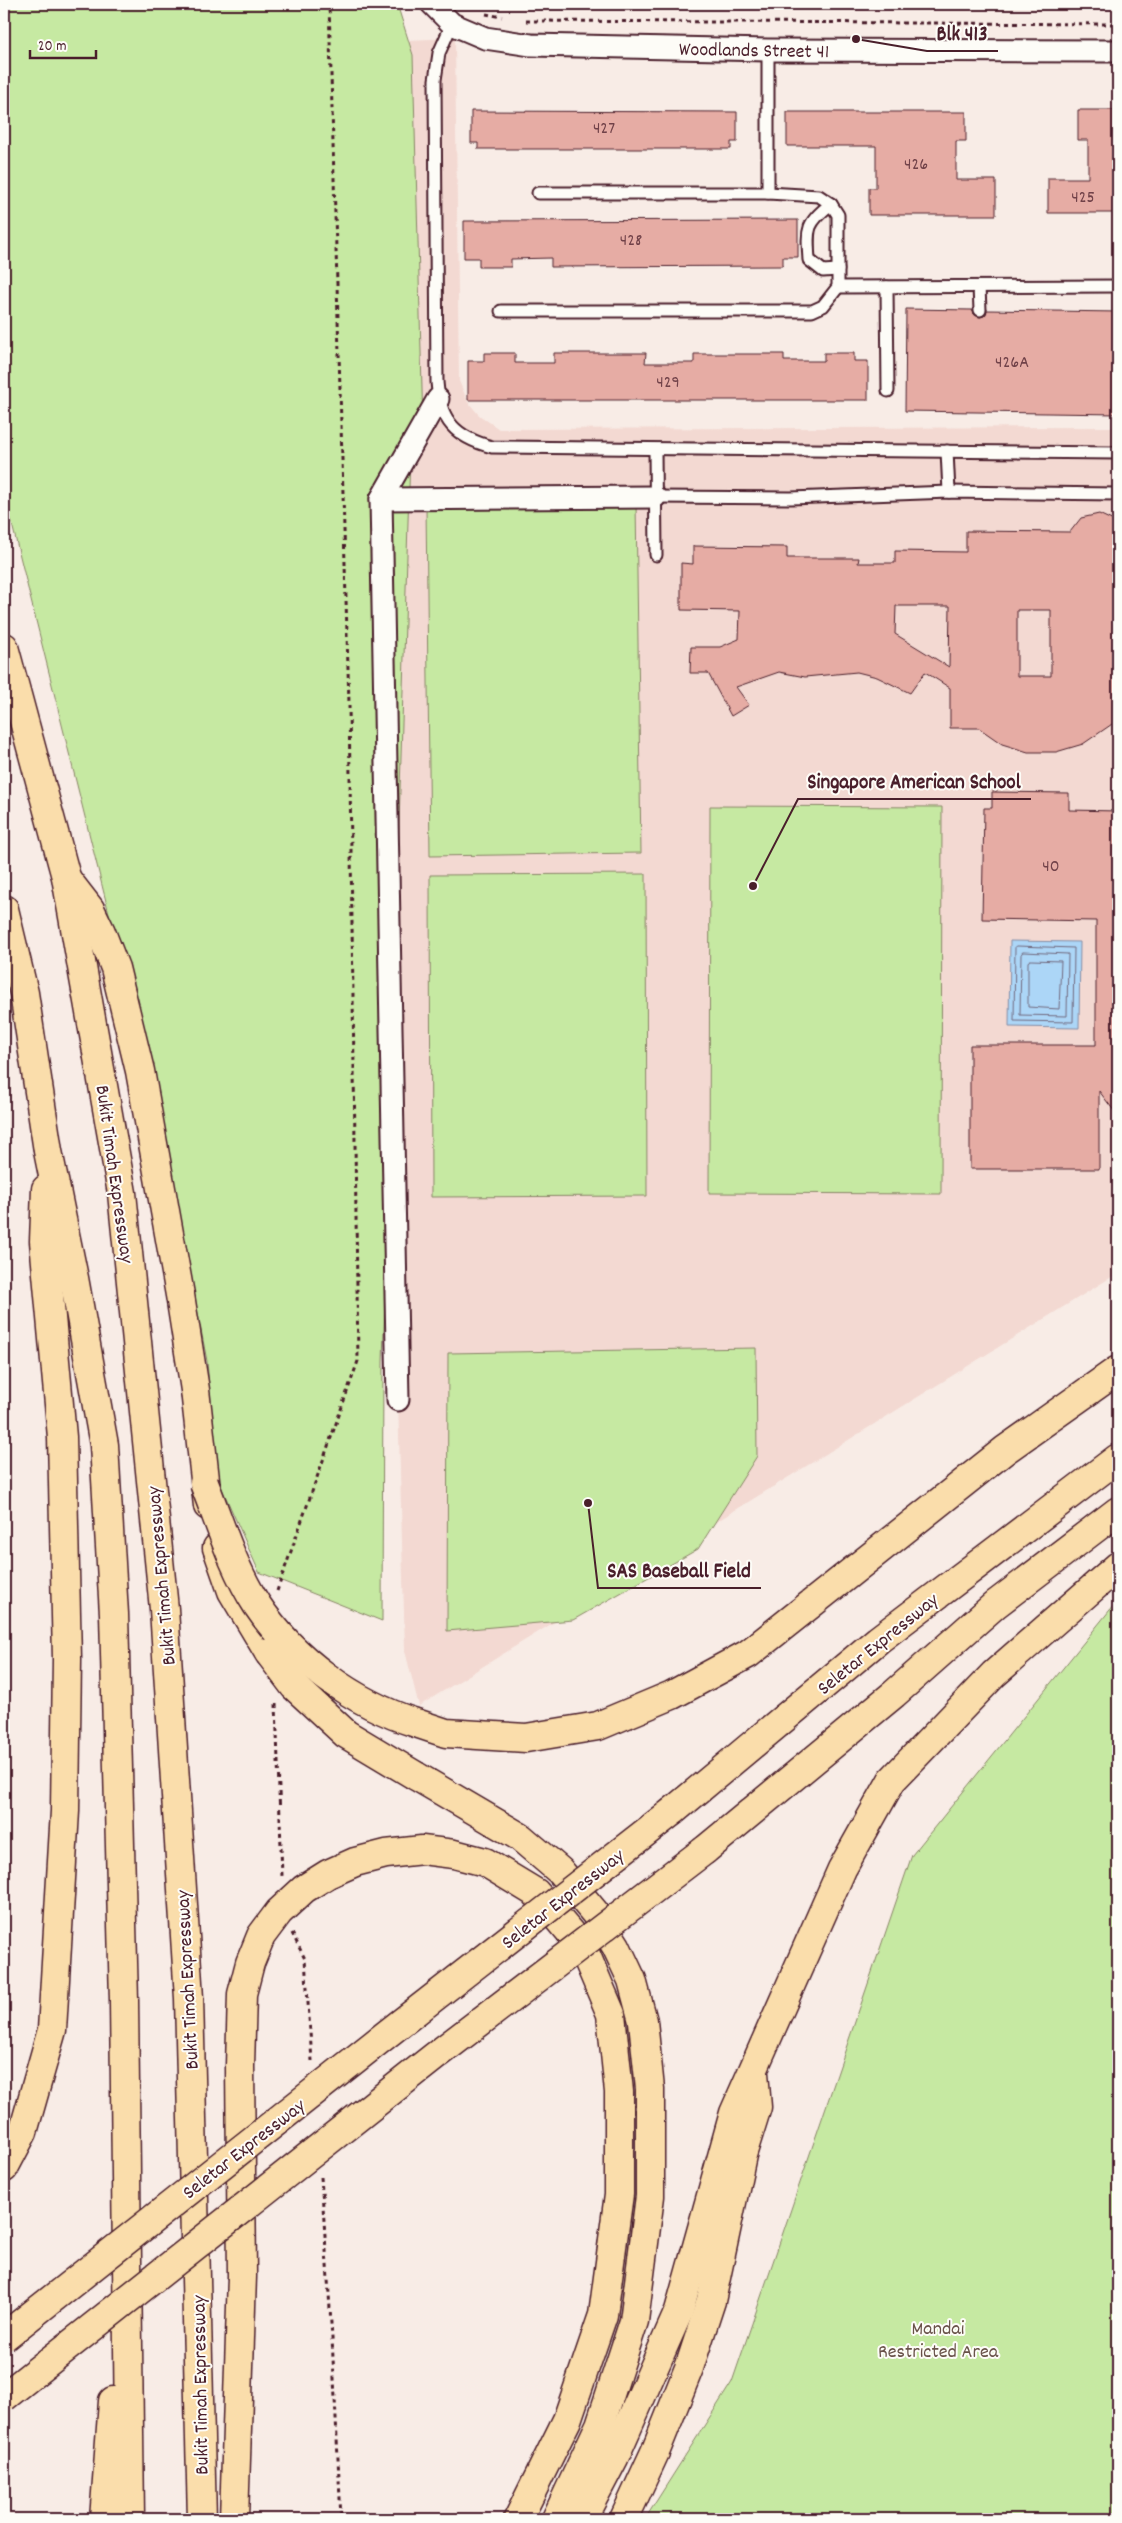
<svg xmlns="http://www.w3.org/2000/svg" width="1122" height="2523" font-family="Dekko,sans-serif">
  <rect width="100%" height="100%" fill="#f8ece6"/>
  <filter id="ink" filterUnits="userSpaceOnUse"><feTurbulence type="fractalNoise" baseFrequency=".02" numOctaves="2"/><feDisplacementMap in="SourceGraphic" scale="10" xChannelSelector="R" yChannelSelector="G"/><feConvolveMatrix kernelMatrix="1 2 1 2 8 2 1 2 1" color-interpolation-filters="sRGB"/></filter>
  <g filter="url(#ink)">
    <path fill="#f3d9d2" d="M 455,38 L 459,381 L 468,402 L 479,415 L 499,429 L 1118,427 L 1118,1273 L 419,1706 L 405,1651 L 404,1614 L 360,42 Z"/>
    <g fill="#c6e9a2" stroke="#888466">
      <path d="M 4,4 L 397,4 L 413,55 L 423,426 L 410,455 L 383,1362 L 382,1621 L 259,1572 L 216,1475 L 207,1361 L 162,1126 L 4,492 Z"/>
      <path d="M 636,503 L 641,853 L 430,856 L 426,506 Z"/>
      <path d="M 710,806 L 942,807 L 941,1194 L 709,1193 Z"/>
      <path d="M 646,874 L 647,1196 L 431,1197 L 430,875 Z"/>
      <path d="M 756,1348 L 757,1456 L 698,1549 L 573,1620 L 447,1631 L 448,1353 Z"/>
      <path d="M 1118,1600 L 1118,2519 L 645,2519 L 732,2382 L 912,1855 Z"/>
    </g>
    <path fill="#acd6f7" stroke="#858da5" d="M 1010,941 L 1080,942 L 1079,1028 L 1009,1027 Z"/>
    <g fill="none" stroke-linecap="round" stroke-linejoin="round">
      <g stroke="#71687d" stroke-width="1">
        <path d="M 1017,946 L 1074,948 L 1073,1022 L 1014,1021 L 1015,948 Z"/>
        <path d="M 1023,952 L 1068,954 L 1067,1016 L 1020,1015 L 1021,955 Z"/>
        <path d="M 1031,960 L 1061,961 L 1059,1009 L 1028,1007 L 1028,962 Z"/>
      </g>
    </g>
    <g fill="#e6aca4" stroke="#4a1f2b" fill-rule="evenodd">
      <path d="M 1078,110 L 1118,110 L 1118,213 L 1048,213 L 1048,178 L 1088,178 L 1088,140 L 1078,140 Z"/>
      <path d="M 471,111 L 737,112 L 737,142 L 731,142 L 731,149 L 478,149 L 478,143 L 471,143 Z"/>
      <path d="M 787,112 L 966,112 L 966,141 L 956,141 L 956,180 L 996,180 L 996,215 L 869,215 L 869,188 L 876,188 L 876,146 L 787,146 Z"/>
      <path d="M 798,220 L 798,257 L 783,257 L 783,266 L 551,267 L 551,258 L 511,259 L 511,267 L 479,267 L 479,258 L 464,258 L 464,221 Z"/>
      <path d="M 906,309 L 972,310 L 974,314 L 980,317 L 984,316 L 987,310 L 1118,312 L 1118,414 L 905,411 Z"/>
      <path d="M 484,353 L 515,353 L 515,363 L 554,363 L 554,353 L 646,353 L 645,363 L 694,363 L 694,354 L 784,354 L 784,361 L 824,361 L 824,353 L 854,353 L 854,361 L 868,361 L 868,400 L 468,400 L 468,361 L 484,361 Z"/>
      <path d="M 1099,514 L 1118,523 L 1118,720 L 1083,744 L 1056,752 L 1028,752 L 1002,744 L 979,728 L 950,728 L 950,688 L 925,672 L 910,693 L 877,677 L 857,672 L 805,677 L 779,672 L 736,687 L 749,705 L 731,716 L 708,673 L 690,673 L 691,647 L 720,647 L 739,639 L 740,611 L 681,610 L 681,563 L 693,564 L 693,546 L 787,547 L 787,558 L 859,558 L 858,563 L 895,563 L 895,551 L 966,552 L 966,531 L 1070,532 L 1081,518 ZM 896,606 L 950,606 L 949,667 L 895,634 ZM 1017,610 L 1051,610 L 1051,676 L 1017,676 Z"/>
      <path d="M 992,792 L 1069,793 L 1069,810 L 1118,811 L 1118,1116 L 1099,1091 L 1099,1169 L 970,1169 L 970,1045 L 1096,1045 L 1096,921 L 982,919 L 984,808 L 992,808 Z"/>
    </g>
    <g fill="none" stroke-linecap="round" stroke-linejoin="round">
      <defs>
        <g id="service">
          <path d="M 452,24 L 439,53 L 435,80 L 437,382 C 440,421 455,437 492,447 L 1118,453"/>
          <path d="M 768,50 L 768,193"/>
          <path d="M 831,204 C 806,223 807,229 809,260 L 823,271 L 838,270"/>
          <path d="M 838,287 L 1118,286"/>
          <path d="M 887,287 L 888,391"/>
          <path d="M 979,287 L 980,310"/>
          <path d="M 501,311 L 812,311 L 823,306 L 838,287 L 838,215 L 831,204 L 819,196 L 768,193 L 538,193"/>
          <path d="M 655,450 L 656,555"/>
          <path d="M 947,451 L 949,492"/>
          <path d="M 655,497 L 791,498 L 949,492 L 1118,494"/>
        </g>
        <g id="minor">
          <path d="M 432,4 L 452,24 L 485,38 L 531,45 L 768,50 L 1118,51"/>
          <path d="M 381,499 L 655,497"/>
          <path d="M 398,1400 L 381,499 L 438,399"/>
        </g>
        <g id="motorway">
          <path d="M 4,647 L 66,877 L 122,1193 L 164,1609 L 189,1998 L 202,2519"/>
          <path d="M 69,882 L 90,909 L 101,932 L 115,968 L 140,1071 L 180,1295 L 195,1390 L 208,1506"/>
          <path d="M 4,909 L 24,993 L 48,1151 L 74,1278 L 104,1445 L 114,1614 L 124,2001 L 130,2519"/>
          <path d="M 217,1548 L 232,1591 L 269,1653"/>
          <path d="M 416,1723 L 446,1733 L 526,1738 L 598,1726 L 672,1695 L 748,1654 L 1005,1450 L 1118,1370"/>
          <path d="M 416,1776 L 520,1837 L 560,1871 L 595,1913 L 616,1946 L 632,1980 L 643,2021 L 650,2089 L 650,2196 L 634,2321 L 600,2425 L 556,2519"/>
          <path d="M 673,1811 L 878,1640 L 1118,1458"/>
          <path d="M 705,1850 L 894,1694 L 996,1604 L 1118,1511"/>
          <path d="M 4,2168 L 23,2132 L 52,2030 L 65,1811 L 67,1659 L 62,1437 L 44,1241 L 46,1189"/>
          <path d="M 104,2519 L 113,2401"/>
          <path d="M 234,2519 L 242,2276 L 240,2066 L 242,1994 L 250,1963 L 261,1936 L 279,1912 L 304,1889 L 328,1874 L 355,1862 L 386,1854 L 422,1850 L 454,1854 L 485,1862 L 536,1893 L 583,1948 L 611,2014 L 619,2092 L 619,2194 L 603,2315 L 567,2420 L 518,2519"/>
          <path d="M 582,2519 L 614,2458 L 679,2311 L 734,2113 L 842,1869 L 892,1780 L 994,1674 L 1118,1566"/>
          <path d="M 624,2519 L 656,2450 L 689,2368 L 711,2301 L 742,2155 L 757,2107 L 754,2073"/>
        </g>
      </defs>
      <use href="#service" stroke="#4a1f2b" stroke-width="15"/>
      <use href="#minor" stroke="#4a1f2b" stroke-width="25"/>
      <use href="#motorway" stroke="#4a1f2b" stroke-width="31"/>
      <g stroke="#4a1f2b" stroke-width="3" stroke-dasharray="4 4" stroke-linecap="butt">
        <path d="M 486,14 L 502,17"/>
        <path d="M 526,21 L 1118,24"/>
        <path d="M 277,1591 L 358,1361 L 349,704 L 329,4"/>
        <path d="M 276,1704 L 282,1876"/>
        <path d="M 292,1933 L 305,1959 L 312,2061"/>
        <path d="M 321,2177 L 332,2338 L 341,2519"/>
      </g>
      <use href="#service" stroke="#fdfcf7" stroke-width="11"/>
      <use href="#minor" stroke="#fdfcf7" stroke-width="21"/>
      <use href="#motorway" stroke="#faddab" stroke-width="28"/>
      <defs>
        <g id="motorway-bridge">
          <path d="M 204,1483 C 220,1524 233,1568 257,1605 C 294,1660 353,1703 416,1723"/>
          <path d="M 269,1653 L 294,1686 L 346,1734 L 416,1776"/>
          <path d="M 4,2337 L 387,2034 L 673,1811"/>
          <path d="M 4,2397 L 434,2057 L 705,1850"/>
        </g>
      </defs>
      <use href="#motorway-bridge" stroke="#4a1f2b" stroke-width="31" stroke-linecap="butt"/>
      <use href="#motorway-bridge" stroke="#faddab" stroke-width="28"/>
    </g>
  </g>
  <g text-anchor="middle" stroke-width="4" stroke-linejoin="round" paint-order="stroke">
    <g font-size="18" fill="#714249">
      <text x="604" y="133">427</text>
      <text x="916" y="169">426</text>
      <text x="1083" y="202">425</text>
      <text x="631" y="245">428</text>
      <text x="1012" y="367">426A</text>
      <text x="668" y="387">429</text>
      <text x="1051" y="871">40</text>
    </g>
    <g font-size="20" fill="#4a1f2b" stroke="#fdfcf7">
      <text transform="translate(754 49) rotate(1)" y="7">Woodlands Street 41</text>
      <text transform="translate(116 1174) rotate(82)" y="7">Bukit Timah Expressway</text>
      <text transform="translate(160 1576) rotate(-95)" y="7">Bukit Timah Expressway</text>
      <text transform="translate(877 1643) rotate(-39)" y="7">Seletar Expressway</text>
      <text transform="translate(562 1898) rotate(-38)" y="7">Seletar Expressway</text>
      <text transform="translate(186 1980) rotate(-93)" y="7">Bukit Timah Expressway</text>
      <text transform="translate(243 2148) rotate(-38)" y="7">Seletar Expressway</text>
      <text transform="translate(199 2385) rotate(-91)" y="7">Bukit Timah Expressway</text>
    </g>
    <g font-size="20" fill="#695249" stroke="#fdfcf7">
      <text x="938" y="2334">Mandai<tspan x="938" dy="23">Restricted Area</tspan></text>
    </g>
  </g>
  <path fill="none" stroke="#4a1f2b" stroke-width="2" d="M856 39L927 51H998M753 886L798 799H1031M588 1503L598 1588H761"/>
  <g fill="#4a1f2b" stroke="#fdfcf7" stroke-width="2">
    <circle cx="856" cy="39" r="5"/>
    <circle cx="753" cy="886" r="5"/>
    <circle cx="588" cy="1503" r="5"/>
  </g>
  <g font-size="21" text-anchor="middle" font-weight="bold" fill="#4a1f2b" stroke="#fdfcf7" stroke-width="4" stroke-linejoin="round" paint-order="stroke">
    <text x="962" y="40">Blk 413</text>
    <text x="914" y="788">Singapore American School</text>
    <text x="679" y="1577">SAS Baseball Field</text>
  </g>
  <rect width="1122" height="2523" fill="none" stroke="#fdfcf7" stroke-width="20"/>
  <rect x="10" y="10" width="1102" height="2503" fill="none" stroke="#4a1f2b" stroke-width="2" filter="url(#ink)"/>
  <path d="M30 50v8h66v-8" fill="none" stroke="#4a1f2b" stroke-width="2.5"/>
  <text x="38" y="50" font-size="15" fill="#4a1f2b" stroke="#fdfcf7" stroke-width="4" paint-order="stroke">20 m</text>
</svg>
